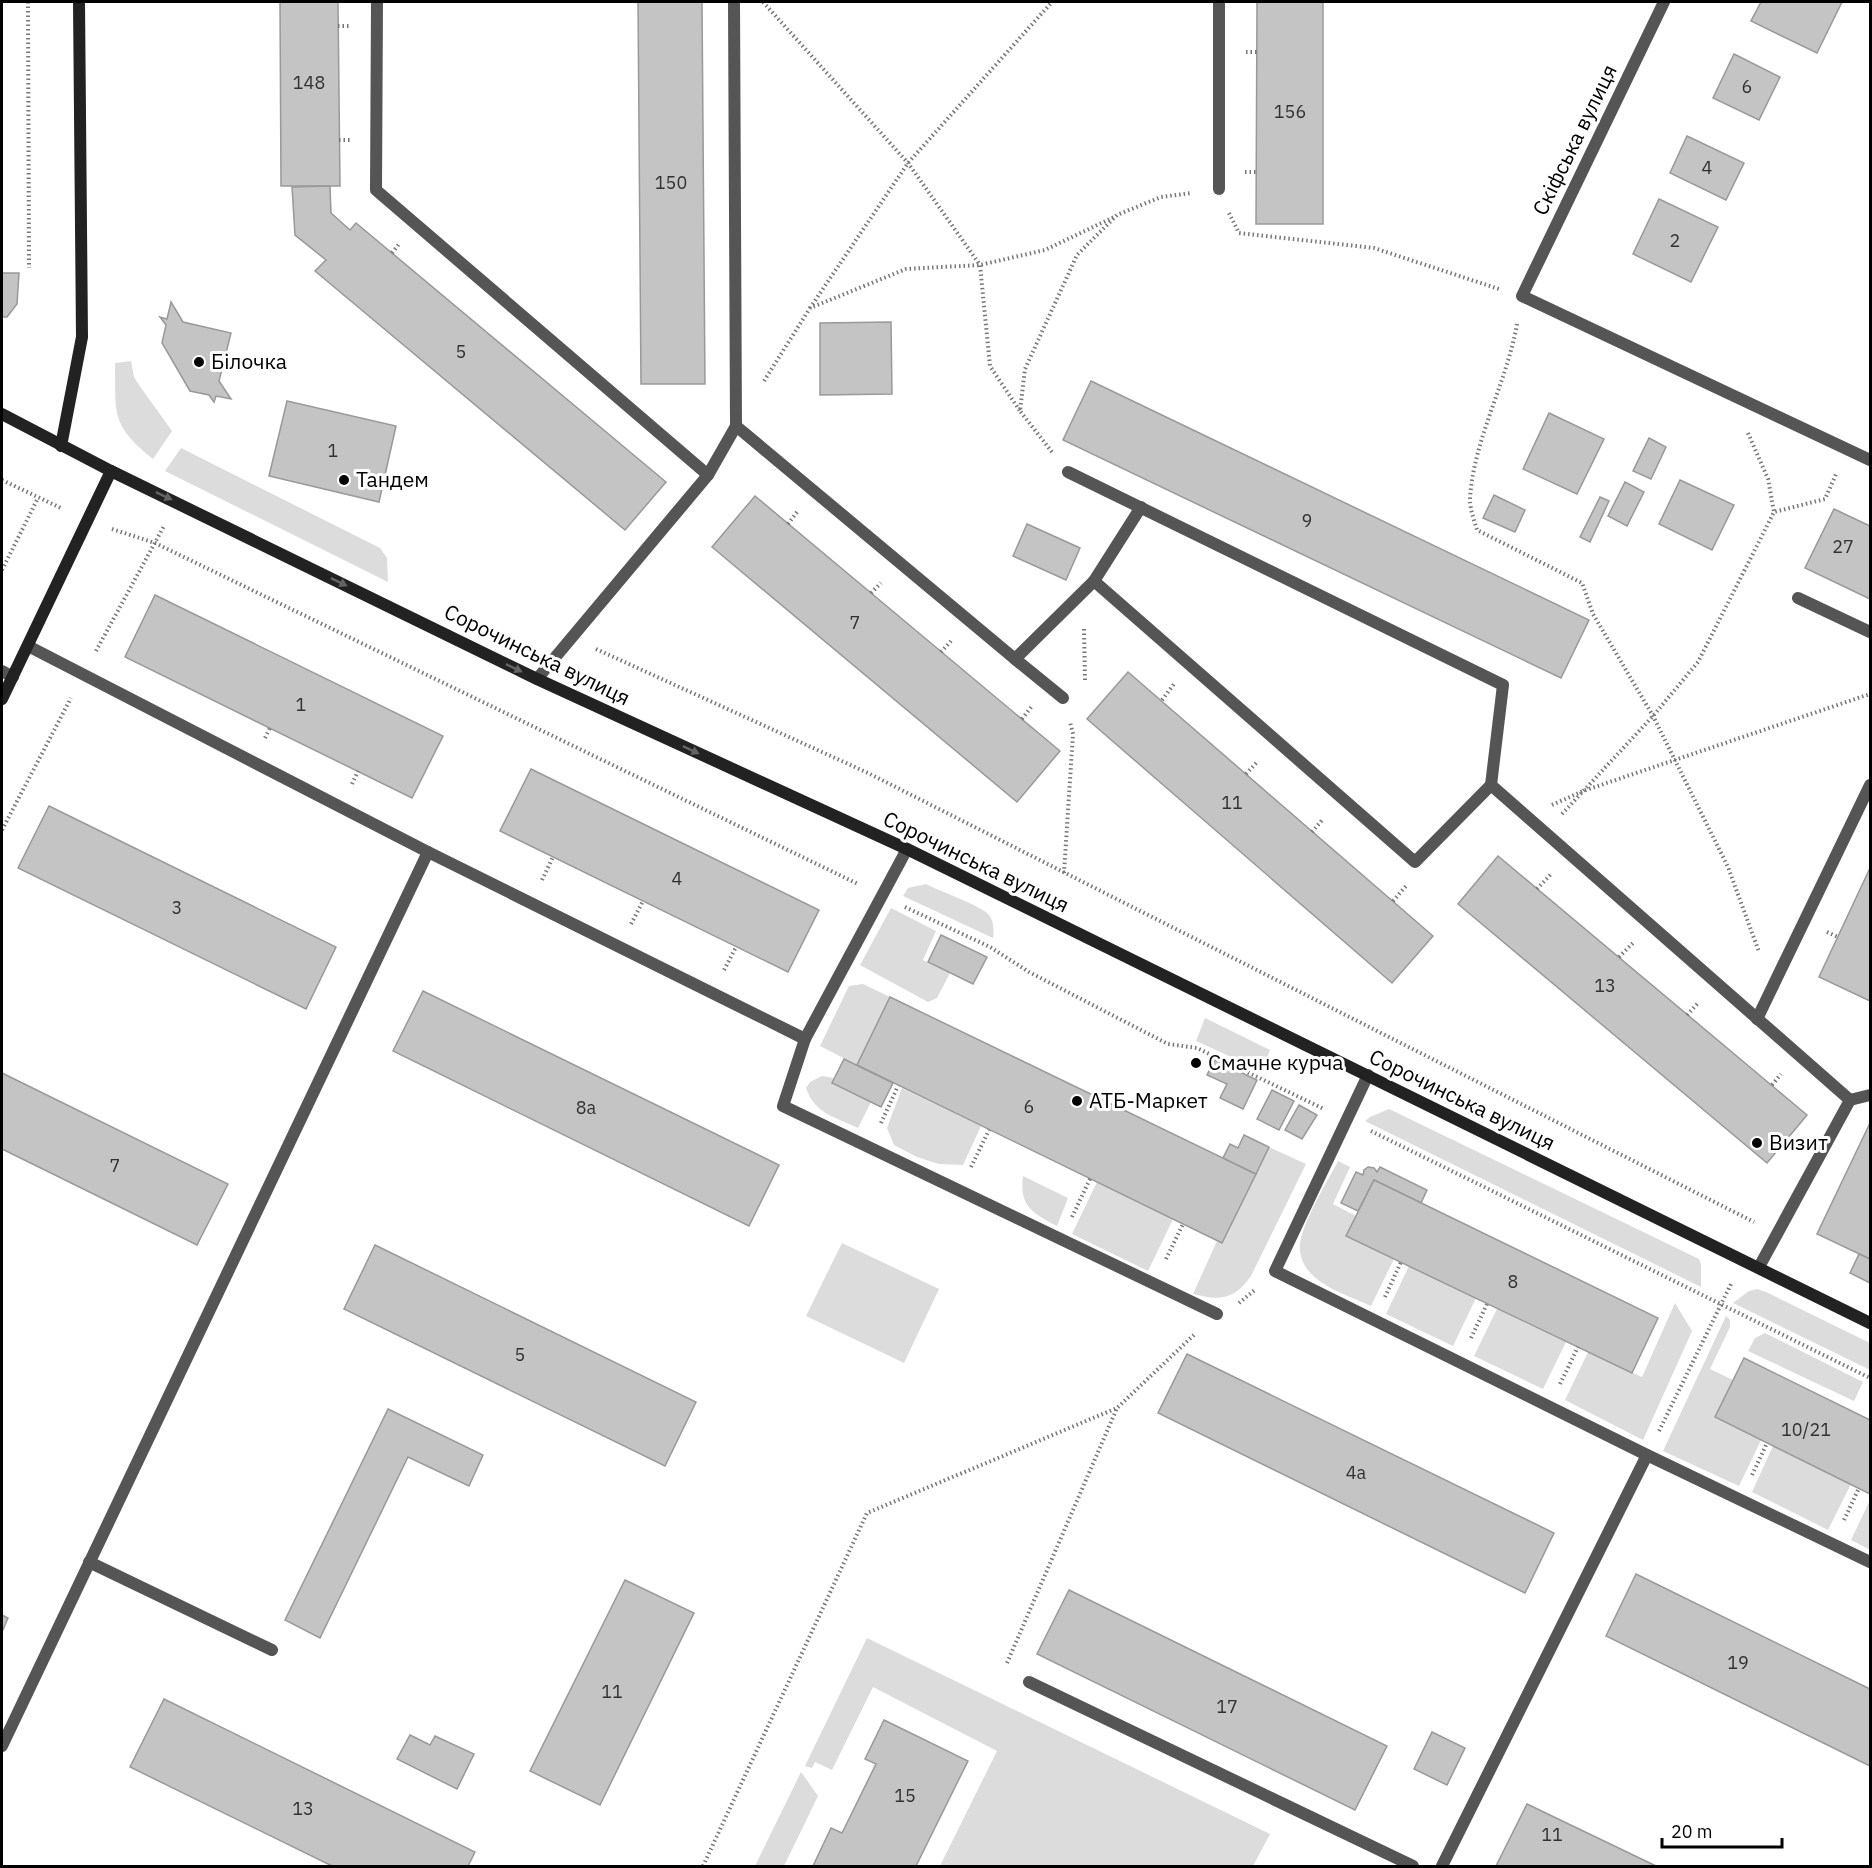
<svg xmlns="http://www.w3.org/2000/svg" width="1872" height="1868" font-family="'IBM Plex Sans',sans-serif">
  <rect width="100%" height="100%" fill="#fff"/>
  <g fill="#dcdcdc">
    <path d="M 131,361 L 134,377 L 139,385 L 172,431 L 153,459 C 110,424 116,414 115,363 Z"/>
    <path d="M 181,448 L 380,548 L 387,558 L 388,582 L 165,471 Z"/>
    <path d="M 926,884 C 937,890 984,907 989,915 C 994,922 994,930 993,938 L 903,896 L 908,888 Z"/>
    <path d="M 891,908 L 936,931 L 923,960 L 950,973 L 937,998 L 928,1002 L 860,965 Z"/>
    <path d="M 863,984 L 890,997 L 857,1065 L 820,1046 L 849,986 Z"/>
    <path d="M 1205,1018 L 1270,1050 L 1262,1071 L 1196,1041 Z"/>
    <path d="M 822,1076 L 834,1078 L 833,1084 L 871,1102 L 858,1128 C 835,1117 815,1114 806,1088 L 810,1082 Z"/>
    <path d="M 902,1088 L 981,1126 L 963,1165 L 939,1164 L 917,1157 L 894,1145 L 887,1128 Z"/>
    <path d="M 1389,1109 L 1699,1259 L 1701,1265 L 1701,1287 L 1365,1121 L 1370,1117 Z"/>
    <path d="M 1269,1147 L 1306,1164 L 1251,1276 C 1234,1300 1220,1301 1193,1294 L 1217,1241 L 1222,1243 Z"/>
    <path d="M 1338,1161 L 1350,1167 L 1333,1204 L 1356,1216 L 1347,1236 L 1394,1259 L 1371,1306 C 1353,1298 1332,1291 1317,1279 C 1308,1272 1301,1262 1300,1251 C 1297,1230 1328,1181 1338,1161 Z"/>
    <path d="M 1023,1176 L 1068,1198 L 1057,1226 C 1033,1213 1019,1207 1023,1176 Z"/>
    <path d="M 1097,1182 L 1173,1219 L 1148,1271 L 1072,1234 Z"/>
    <path d="M 842,1243 L 939,1289 L 904,1363 L 806,1316 Z"/>
    <path d="M 1409,1266 L 1476,1298 L 1453,1346 L 1386,1314 Z"/>
    <path d="M 1757,1289 L 1766,1292 L 1870,1343 L 1870,1370 L 1733,1303 L 1749,1291 Z"/>
    <path d="M 1675,1303 L 1692,1331 L 1643,1440 L 1565,1400 L 1588,1352 L 1642,1377 Z"/>
    <path d="M 1497,1309 L 1566,1342 L 1543,1389 L 1474,1356 Z"/>
    <path d="M 1726,1316 L 1730,1320 L 1730,1327 L 1710,1369 L 1733,1380 L 1715,1417 L 1761,1440 L 1739,1486 L 1663,1451 Z"/>
    <path d="M 1765,1333 L 1863,1382 L 1854,1401 L 1748,1351 L 1755,1338 Z"/>
    <path d="M 1773,1446 L 1851,1484 L 1828,1530 L 1752,1492 Z"/>
    <path d="M 1870,1500 L 1870,1550 L 1851,1540 Z"/>
    <path d="M 867,1638 L 1270,1834 L 1253,1866 L 940,1866 L 997,1751 L 873,1687 L 832,1770 L 815,1762 L 812,1768 L 805,1766 Z"/>
    <path d="M 801,1772 L 818,1796 L 784,1866 L 755,1866 Z"/>
  </g>
  <g fill="#c4c4c4" stroke="#999" stroke-width="1.5">
    <path d="M 280,2 L 338,2 L 340,186 L 281,186 Z"/>
    <path d="M 638,2 L 702,2 L 705,384 L 641,384 Z"/>
    <path d="M 1257,2 L 1323,2 L 1323,224 L 1256,224 Z"/>
    <path d="M 1761,2 L 1842,2 L 1817,53 L 1751,21 Z"/>
    <path d="M 1734,54 L 1780,77 L 1759,120 L 1713,98 Z"/>
    <path d="M 1687,136 L 1744,163 L 1726,200 L 1670,173 Z"/>
    <path d="M 330,186 L 331,213 L 350,230 L 356,223 L 666,482 L 625,530 L 315,271 L 326,260 L 295,235 L 292,187 Z"/>
    <path d="M 1659,199 L 1718,227 L 1691,282 L 1633,254 Z"/>
    <path d="M 2,273 L 19,273 L 17,304 L 7,317 L 2,317 Z"/>
    <path d="M 171,302 L 183,322 L 231,333 L 219,381 L 231,399 L 216,396 L 214,402 L 209,395 L 190,391 L 162,343 L 166,325 L 160,317 L 167,319 Z"/>
    <path d="M 891,322 L 892,394 L 820,395 L 820,323 Z"/>
    <path d="M 1091,381 L 1589,620 L 1561,678 L 1063,440 Z"/>
    <path d="M 287,401 L 396,426 L 379,502 L 269,476 Z"/>
    <path d="M 1549,413 L 1604,439 L 1577,494 L 1523,469 Z"/>
    <path d="M 1649,438 L 1666,447 L 1651,479 L 1633,471 Z"/>
    <path d="M 1680,480 L 1734,505 L 1712,550 L 1659,524 Z"/>
    <path d="M 1625,482 L 1644,492 L 1627,526 L 1608,516 Z"/>
    <path d="M 1494,495 L 1525,510 L 1515,532 L 1483,518 Z"/>
    <path d="M 755,496 L 1060,751 L 1017,802 L 712,547 Z"/>
    <path d="M 1600,497 L 1609,501 L 1590,542 L 1580,537 Z"/>
    <path d="M 1834,509 L 1870,526 L 1870,599 L 1805,568 Z"/>
    <path d="M 1027,524 L 1080,548 L 1066,580 L 1013,556 Z"/>
    <path d="M 155,595 L 443,736 L 412,798 L 125,657 Z"/>
    <path d="M 1128,672 L 1433,936 L 1392,983 L 1087,719 Z"/>
    <path d="M 531,769 L 819,910 L 788,972 L 500,831 Z"/>
    <path d="M 49,806 L 336,947 L 306,1009 L 18,868 Z"/>
    <path d="M 1498,856 L 1807,1115 L 1767,1163 L 1458,904 Z"/>
    <path d="M 1870,868 L 1870,1001 L 1819,977 Z"/>
    <path d="M 941,935 L 987,957 L 973,984 L 928,962 Z"/>
    <path d="M 423,991 L 779,1165 L 749,1226 L 393,1051 Z"/>
    <path d="M 890,997 L 1256,1174 L 1222,1243 L 857,1065 Z"/>
    <path d="M 844,1059 L 893,1083 L 881,1107 L 832,1083 Z"/>
    <path d="M 1215,1060 L 1257,1080 L 1243,1109 L 1220,1098 L 1227,1084 L 1207,1075 Z"/>
    <path d="M 2,1073 L 228,1184 L 197,1245 L 2,1149 Z"/>
    <path d="M 1272,1090 L 1294,1101 L 1279,1130 L 1257,1119 Z"/>
    <path d="M 1299,1105 L 1317,1115 L 1302,1139 L 1285,1130 Z"/>
    <path d="M 1870,1123 L 1870,1259 L 1817,1234 Z"/>
    <path d="M 1244,1135 L 1269,1147 L 1256,1174 L 1223,1158 L 1230,1144 L 1238,1148 Z"/>
    <path d="M 1368,1167 L 1374,1168 L 1377,1172 L 1380,1167 L 1427,1190 L 1421,1203 L 1374,1180 L 1358,1211 L 1341,1203 L 1356,1172 L 1363,1175 L 1364,1170 Z"/>
    <path d="M 1374,1180 L 1658,1318 L 1632,1373 L 1346,1236 Z"/>
    <path d="M 375,1245 L 696,1402 L 665,1466 L 344,1309 Z"/>
    <path d="M 1859,1254 L 1870,1259 L 1870,1283 L 1850,1273 Z"/>
    <path d="M 1187,1354 L 1554,1533 L 1525,1593 L 1158,1413 Z"/>
    <path d="M 1744,1358 L 1870,1420 L 1870,1494 L 1715,1417 Z"/>
    <path d="M 388,1409 L 483,1455 L 469,1486 L 408,1457 L 320,1638 L 285,1620 Z"/>
    <path d="M 1636,1574 L 1870,1689 L 1870,1766 L 1606,1636 Z"/>
    <path d="M 625,1580 L 694,1613 L 600,1805 L 530,1771 Z"/>
    <path d="M 1069,1590 L 1387,1746 L 1355,1810 L 1037,1654 Z"/>
    <path d="M 2,1615 L 8,1618 L 2,1632 Z"/>
    <path d="M 164,1699 L 475,1852 L 468,1866 L 332,1866 L 130,1767 Z"/>
    <path d="M 884,1720 L 968,1761 L 916,1866 L 813,1866 L 831,1828 L 842,1833 L 876,1764 L 865,1759 Z"/>
    <path d="M 1432,1732 L 1465,1748 L 1447,1785 L 1414,1769 Z"/>
    <path d="M 410,1735 L 430,1745 L 435,1736 L 474,1754 L 457,1789 L 397,1759 Z"/>
    <path d="M 1527,1804 L 1656,1866 L 1496,1866 Z"/>
  </g>
  <g fill="none" stroke-linecap="round" stroke-linejoin="round">
    <g stroke="#777" stroke-width="4" stroke-dasharray="1.5 3" stroke-linecap="butt">
      <path d="M 28,2 L 29,268"/>
      <path d="M 763,2 L 908,163 L 980,265 L 990,366 L 1020,411"/>
      <path d="M 338,26 L 350,26"/>
      <path d="M 1246,52 L 1257,52"/>
      <path d="M 339,140 L 350,140"/>
      <path d="M 1245,172 L 1256,172"/>
      <path d="M 1229,213 L 1239,233 L 1374,248 L 1499,289"/>
      <path d="M 392,253 L 399,244"/>
      <path d="M 810,308 L 908,163 L 1052,2"/>
      <path d="M 1517,324 C 1507,382 1473,441 1470,499 C 1470,509 1474,520 1477,530 L 1582,583 L 1593,614 L 1653,716 L 1728,867 L 1759,952"/>
      <path d="M 764,381 L 810,308 L 906,269 L 980,265 L 1045,250 L 1114,217"/>
      <path d="M 1748,433 L 1768,479 L 1774,512"/>
      <path d="M 1052,452 L 1020,411 L 1025,369 L 1077,255 L 1117,215 L 1161,197 L 1192,193"/>
      <path d="M 2,480 L 63,509"/>
      <path d="M 788,524 L 797,512"/>
      <path d="M 112,529 L 155,543 L 858,884"/>
      <path d="M 2,570 L 38,498"/>
      <path d="M 871,593 L 881,583"/>
      <path d="M 1084,629 L 1085,681"/>
      <path d="M 596,649 L 868,773 L 1754,1222"/>
      <path d="M 96,651 L 164,526"/>
      <path d="M 941,652 L 951,641"/>
      <path d="M 1162,700 L 1174,684"/>
      <path d="M 1022,719 L 1032,706"/>
      <path d="M 265,738 L 270,728"/>
      <path d="M 1246,774 L 1258,761"/>
      <path d="M 352,784 L 358,771"/>
      <path d="M 1552,805 L 1583,791 L 1870,694"/>
      <path d="M 1562,814 L 1653,716 L 1698,662 L 1774,512 L 1825,499 L 1837,472"/>
      <path d="M 2,830 L 71,698"/>
      <path d="M 1312,832 L 1323,819"/>
      <path d="M 1064,873 L 1073,734 L 1070,722"/>
      <path d="M 542,880 L 553,857"/>
      <path d="M 1537,889 L 1551,874"/>
      <path d="M 1393,901 L 1406,886"/>
      <path d="M 905,907 L 990,947 L 1029,972 L 1168,1044 L 1197,1048 L 1324,1109"/>
      <path d="M 631,924 L 643,901"/>
      <path d="M 1827,932 L 1838,937"/>
      <path d="M 1619,957 L 1633,943"/>
      <path d="M 724,970 L 736,947"/>
      <path d="M 1687,1015 L 1699,1002"/>
      <path d="M 1772,1085 L 1781,1074"/>
      <path d="M 881,1123 L 898,1086"/>
      <path d="M 1371,1131 L 1870,1378"/>
      <path d="M 971,1167 L 989,1130"/>
      <path d="M 1072,1217 L 1090,1179"/>
      <path d="M 1166,1259 L 1183,1224"/>
      <path d="M 1385,1297 L 1401,1262"/>
      <path d="M 1239,1303 L 1256,1289"/>
      <path d="M 1471,1338 L 1487,1304"/>
      <path d="M 1560,1384 L 1578,1347"/>
      <path d="M 1659,1431 L 1731,1284"/>
      <path d="M 1752,1475 L 1767,1443"/>
      <path d="M 1844,1520 L 1859,1488"/>
      <path d="M 1007,1663 L 1117,1408"/>
      <path d="M 703,1866 L 867,1513 L 1117,1408 L 1196,1333"/>
    </g>
    <g stroke="#555" stroke-width="12">
      <path d="M 377,2 L 376,190 L 708,475 L 537,679"/>
      <path d="M 734,2 L 736,426 L 1015,659 L 1094,581 L 1141,507"/>
      <path d="M 1219,189 L 1219,2"/>
      <path d="M 1068,472 L 1503,685 L 1491,785 L 1850,1100 L 1759,1267"/>
      <path d="M 708,475 L 736,426"/>
      <path d="M 1094,581 L 1415,862 L 1491,785"/>
      <path d="M 1798,598 L 1870,632"/>
      <path d="M 28,646 L 428,852 L 805,1039 L 783,1106 L 1217,1314"/>
      <path d="M 1015,659 L 1063,698"/>
      <path d="M 2,671 L 13,677"/>
      <path d="M 1757,1019 L 1870,785"/>
      <path d="M 805,1039 L 907,849"/>
      <path d="M 1368,1075 L 1275,1271 L 1647,1455 L 1870,1562"/>
      <path d="M 1850,1100 L 1870,1095"/>
      <path d="M 89,1562 L 272,1650"/>
      <path d="M 1029,1682 L 1413,1866"/>
      <path d="M 2,1746 L 428,852"/>
      <path d="M 1442,1866 L 1647,1455"/>
    </g>
    <path stroke="#555" stroke-width="12" d="M 1664,2 L 1522,296 L 1870,460"/>
    <g stroke="#222" stroke-width="12">
      <path d="M 2,414 L 111,471 L 537,679 L 907,849 L 1870,1323"/>
      <path d="M 61,446 L 82,337 L 79,2"/>
      <path d="M 2,699 L 111,471"/>
    </g>
  </g>
  <defs><path id="oneway-solid" d="M-6-.8H1V-3.2L6.5 0L1 3.2V.8H-6Z" transform="scale(1.5)"/></defs>
  <g fill="#646464">
    <use href="#oneway-solid" transform="translate(164 496) rotate(25)"/>
    <use href="#oneway-solid" transform="translate(339 582) rotate(26)"/>
    <use href="#oneway-solid" transform="translate(514 668) rotate(26)"/>
    <use href="#oneway-solid" transform="translate(691 750) rotate(25)"/>
  </g>
  <g fill="#000" stroke="#fff" stroke-width="2">
    <circle cx="199" cy="362" r="6"/>
    <circle cx="344" cy="480" r="6"/>
    <circle cx="1196" cy="1063" r="6"/>
    <circle cx="1077" cy="1101" r="6"/>
    <circle cx="1757" cy="1143" r="6"/>
  </g>
  <g text-anchor="middle" stroke-width="6" stroke-linejoin="round" paint-order="stroke">
    <g font-size="18" fill="#313131">
      <text x="309" y="89">148</text>
      <text x="1747" y="93">6</text>
      <text x="1290" y="118">156</text>
      <text x="1707" y="174">4</text>
      <text x="671" y="189">150</text>
      <text x="1675" y="247">2</text>
      <text x="461" y="358">5</text>
      <text x="333" y="457">1</text>
      <text x="1307" y="527">9</text>
      <text x="1843" y="553">27</text>
      <text x="855" y="629">7</text>
      <text x="301" y="711">1</text>
      <text x="1232" y="809">11</text>
      <text x="677" y="885">4</text>
      <text x="177" y="914">3</text>
      <text x="1605" y="992">13</text>
      <text x="1029" y="1113">6</text>
      <text x="586" y="1114">8а</text>
      <text x="115" y="1172">7</text>
      <text x="1513" y="1288">8</text>
      <text x="520" y="1361">5</text>
      <text x="1806" y="1436">10/21</text>
      <text x="1356" y="1479">4а</text>
      <text x="1738" y="1669">19</text>
      <text x="612" y="1698">11</text>
      <text x="1227" y="1713">17</text>
      <text x="905" y="1802">15</text>
      <text x="303" y="1815">13</text>
      <text x="1552" y="1841">11</text>
    </g>
    <g font-size="21" fill="#000" stroke="#fff">
      <text transform="translate(1575 140) rotate(-64)" y="7">Скіфська вулиця</text>
      <text transform="translate(537 655) rotate(26)" y="7">Сорочинська вулиця</text>
      <text transform="translate(976 862) rotate(26)" y="7">Сорочинська вулиця</text>
      <text transform="translate(1462 1100) rotate(26)" y="7">Сорочинська вулиця</text>
    </g>
    <g font-size="21" fill="#000" stroke="#fff" text-anchor="start">
      <text x="211" y="369">Білочка</text>
      <text x="356" y="487">Тандем</text>
      <text x="1208" y="1070">Смачне курча</text>
      <text x="1089" y="1108">АТБ-Маркет</text>
      <text x="1769" y="1150">Визит</text>
    </g>
  </g>
  <rect width="1872" height="1868" fill="none" stroke="#000000" stroke-width="6"/>
  <path d="M1662 1838v9h120v-9" fill="none" stroke="#000000" stroke-width="3"/>
  <text x="1671" y="1838" font-size="18" fill="#000000" stroke="#ffffff" stroke-width="4.5" paint-order="stroke">20 m</text>
</svg>
